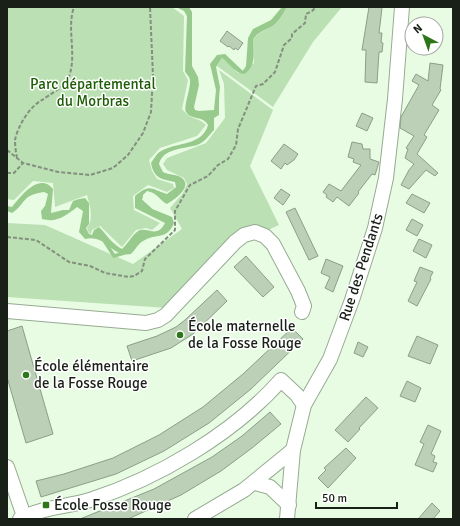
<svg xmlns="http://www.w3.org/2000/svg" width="460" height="526" font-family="Signika,sans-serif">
  <rect width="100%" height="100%" fill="#e8fce3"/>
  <g fill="#bbe0b3">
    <path d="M 7,7 L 172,7 L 184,16 L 183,71 L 188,80 L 182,109 C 192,121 197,116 206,125 L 197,136 L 160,148 L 149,160 L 152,171 L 157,179 L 173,184 L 174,188 L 167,192 L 148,185 L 133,196 L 134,210 L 160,223 L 152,230 L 146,228 L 136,230 L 122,247 L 100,226 L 92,230 L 91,234 L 89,233 L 87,228 C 94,219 90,206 87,195 L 55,207 L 53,183 L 33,181 L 14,200 L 7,199 Z"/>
    <path d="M 287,7 L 342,7 L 313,42 L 273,107 L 217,66 L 222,58 L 227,62 L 238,73 L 254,63 L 253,39 C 260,32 263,31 271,27 C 278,23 283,14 287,7 Z"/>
    <path d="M 219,70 L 273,110 L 250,166 L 279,225 L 264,232 L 257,230 L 167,308 L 7,297 L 7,223 L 45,225 L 133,264 L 182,229 L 170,208 L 183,193 L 187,184 L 184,178 L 167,170 L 163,164 L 167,158 L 206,143 L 225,118 L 224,84 Z"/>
  </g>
  <path fill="#97ca8c" d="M 176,7 L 189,7 L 192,12 L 192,66 L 198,77 L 199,85 L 194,107 L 195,110 L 199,111 L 214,110 L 216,90 L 210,64 L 217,55 L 225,54 L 243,71 L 246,66 L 248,38 L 253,29 L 271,20 L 282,7 L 287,7 C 283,14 278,23 271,27 C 263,31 260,31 253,39 C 253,52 257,66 244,74 C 235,73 230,64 222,58 L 216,67 L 220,87 L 219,99 L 219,115 L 214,118 L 214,130 C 209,135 204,143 197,145 C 184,149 163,148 159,164 L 163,172 C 169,175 177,174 182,178 C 193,187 174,200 167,204 C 159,200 158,193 147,191 L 143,195 L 141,203 L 145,206 L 172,217 L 174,223 C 167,240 158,233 145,240 C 138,243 136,249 131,254 C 111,258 107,234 85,239 L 79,232 L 83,211 L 77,207 C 66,216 56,223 42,219 L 41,211 L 45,206 L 48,194 L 44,192 C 38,193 33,194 28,197 C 22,202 19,209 12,213 L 7,211 L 7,206 L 12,207 C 21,196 39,172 53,189 L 51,213 L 63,210 L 69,210 L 73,201 L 79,199 L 85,198 L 89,203 L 89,224 L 86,228 L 89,234 L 92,235 L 94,230 L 99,227 C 107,235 112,244 122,249 C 128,244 133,233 140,230 C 150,228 157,238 165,223 L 135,208 L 135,196 C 150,183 151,189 167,194 L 176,187 L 175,182 C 162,179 154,179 151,163 C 154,159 156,154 161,151 C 177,142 202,146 208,125 C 204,116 191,120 186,112 C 183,107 191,88 190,80 C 190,78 187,74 185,72 L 187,16 L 184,11 Z"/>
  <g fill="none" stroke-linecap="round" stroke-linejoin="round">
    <g stroke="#97ca8c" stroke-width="3.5">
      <path d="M 141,197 L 140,200 L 151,210"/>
      <path d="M 105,242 L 114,256 L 124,253"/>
    </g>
  </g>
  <g fill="#bcd0b8" stroke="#8b9e87">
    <path d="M 369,7 L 381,7 L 382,8 L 379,33 L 382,33 L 381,42 L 383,43 L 382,52 L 379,52 L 377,83 L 365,82 L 366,50 L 362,50 Z"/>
    <path d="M 227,31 L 243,43 L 238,50 L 235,48 L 234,50 L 229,46 L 228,47 L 220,41 Z"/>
    <path d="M 430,63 L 443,65 L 440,89 L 441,90 L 432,105 L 439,110 L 424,135 L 427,137 L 417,154 L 438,173 L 435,176 L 426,170 L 409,189 L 401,185 L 409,170 L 414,164 L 405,158 L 408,149 L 406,148 L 414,136 L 400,128 L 401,117 L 419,85 L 412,81 L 416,74 L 428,81 Z"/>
    <path d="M 362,113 L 373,118 L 367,131 L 356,126 Z"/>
    <path d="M 352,142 L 362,144 L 363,149 L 370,149 L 370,159 L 379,162 L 375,175 L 372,174 L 358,192 L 359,193 L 349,206 L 337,197 L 333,202 L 326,197 L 327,195 L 323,192 L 329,184 L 341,191 L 361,165 L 353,162 L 354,159 L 348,157 Z"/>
    <path d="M 284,144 L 298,154 L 294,160 L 287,165 L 285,163 L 281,169 L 271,161 Z"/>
    <path d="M 281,189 L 290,195 L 283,205 L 274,198 Z"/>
    <path d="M 412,194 L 430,203 L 424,213 L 406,203 Z"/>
    <path d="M 295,208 L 318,256 L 309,260 L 286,212 Z"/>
    <path d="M 412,219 L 423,225 L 417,236 L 406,230 Z"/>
    <path d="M 419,239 L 432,245 L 426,258 L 413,251 Z"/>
    <path d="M 246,256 L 274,287 L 263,297 L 234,267 Z"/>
    <path d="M 326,259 L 343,266 L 333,292 L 325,288 L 330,277 L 321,273 Z"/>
    <path d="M 420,267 L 433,272 L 430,278 L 431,279 L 417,306 L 408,301 L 417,282 L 414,281 Z"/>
    <path d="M 217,290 L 227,301 L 193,334 L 171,348 L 132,361 L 127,346 L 157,336 L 176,327 L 185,320 Z"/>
    <path d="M 22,326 L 53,434 L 26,443 L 7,377 L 7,331 Z"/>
    <path d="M 292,328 L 303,339 L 251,389 L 209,423 L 164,451 L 116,474 L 41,497 L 36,481 L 64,474 L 113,458 L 159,435 L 203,407 L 243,374 Z"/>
    <path d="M 417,336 L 438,345 L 430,364 L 408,356 Z"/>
    <path d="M 358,342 L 368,347 L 363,357 L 354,353 Z"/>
    <path d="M 407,381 L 421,388 L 415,402 L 400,396 Z"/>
    <path d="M 366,397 L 378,408 L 359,428 L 360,429 L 348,442 L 335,430 Z"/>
    <path d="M 270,412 L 281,424 L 252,448 L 221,471 L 181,495 L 128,519 L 80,519 L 154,489 L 212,457 L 242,436 Z"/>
    <path d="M 428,425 L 441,431 L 431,454 L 435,456 L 433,462 L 437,463 L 433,472 L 415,465 L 424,444 L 420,442 Z"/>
    <path d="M 346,448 L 356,458 L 328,488 L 318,478 L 326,470 L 324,468 Z"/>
    <path d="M 432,503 L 440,511 L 433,519 L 418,519 Z"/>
  </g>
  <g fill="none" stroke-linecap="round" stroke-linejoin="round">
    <defs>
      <g id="minor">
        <path d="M 7,311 L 146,323 L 158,320 L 166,315 L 235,242 L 244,235 L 255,232 L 265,236 L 273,244 L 298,291 L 304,306 L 302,312"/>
        <path d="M 7,467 L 25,519"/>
        <path d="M 255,483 L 270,487 L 289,505"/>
        <path d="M 20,519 C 42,507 67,507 90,500 C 158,478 233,434 281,380 L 297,395 L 304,405"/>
        <path d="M 195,519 L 244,490 L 293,450"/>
        <path d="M 287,519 L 293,450 L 304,405 L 330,359 L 352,300 L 375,228 L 386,178 L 395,99 L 402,7"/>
      </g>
    </defs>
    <use href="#minor" stroke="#97ab93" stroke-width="16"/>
    <g stroke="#83907f" stroke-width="2" stroke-dasharray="4 2" stroke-linecap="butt">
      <path d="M 7,150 L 23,163 L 58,172 L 90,175 L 113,168 L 128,155 L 143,133 L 151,112 L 153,76 L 150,7"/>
      <path d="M 17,158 C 16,153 15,146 15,140 C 18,126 29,107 42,100 C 49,95 64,87 68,79 C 78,56 66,30 74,7"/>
      <path d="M 7,173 L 14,173 L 23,163"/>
      <path d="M 7,237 L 36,240 L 69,262 L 90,266 L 105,273 L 129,277 L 134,276 L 142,271 L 145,259 L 175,230 L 175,211 L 190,185 L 208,176 L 218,165 L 228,159 L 236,145 L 238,129 L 256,86 L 263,84 L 275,72 L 284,45 L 292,38 L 292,34 L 305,23 L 306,14 L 312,11 L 316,7"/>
    </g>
    <use href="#minor" stroke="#fff" stroke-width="14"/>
  </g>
  <g fill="#2d7619" stroke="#fff" stroke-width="1.5">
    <circle cx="180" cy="335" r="4"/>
    <circle cx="26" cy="375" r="4"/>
    <rect x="42" y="501" width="8" height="8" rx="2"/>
  </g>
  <g text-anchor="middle" stroke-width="3" stroke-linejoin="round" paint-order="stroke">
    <g font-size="15" fill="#1b5c04" stroke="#fff">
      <text x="93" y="89">Parc départemental<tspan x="93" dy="17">du Morbras</tspan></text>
    </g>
    <g font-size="15" fill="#192017" stroke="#fff">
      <text transform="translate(361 267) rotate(-72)" y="5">Rue des Pendants</text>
    </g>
    <g font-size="15" fill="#192017" stroke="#fff" text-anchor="start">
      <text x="188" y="331">École maternelle<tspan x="188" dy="17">de la Fosse Rouge</tspan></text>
      <text x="34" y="371">École élémentaire<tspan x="34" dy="17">de la Fosse Rouge</tspan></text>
      <text x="54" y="510">École Fosse Rouge</text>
    </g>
  </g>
  <rect width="460" height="526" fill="none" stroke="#192017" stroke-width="16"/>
  <g transform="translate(424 36) rotate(319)"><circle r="19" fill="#ffffff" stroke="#a3a6a2"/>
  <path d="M0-3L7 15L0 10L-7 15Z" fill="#2d7619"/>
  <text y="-6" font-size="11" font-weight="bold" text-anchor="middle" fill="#192017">N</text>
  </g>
  <path d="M316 502v6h81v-6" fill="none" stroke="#192017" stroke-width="2"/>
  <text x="322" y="502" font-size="12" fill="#192017" stroke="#ffffff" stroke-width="3" paint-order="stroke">50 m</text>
</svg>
